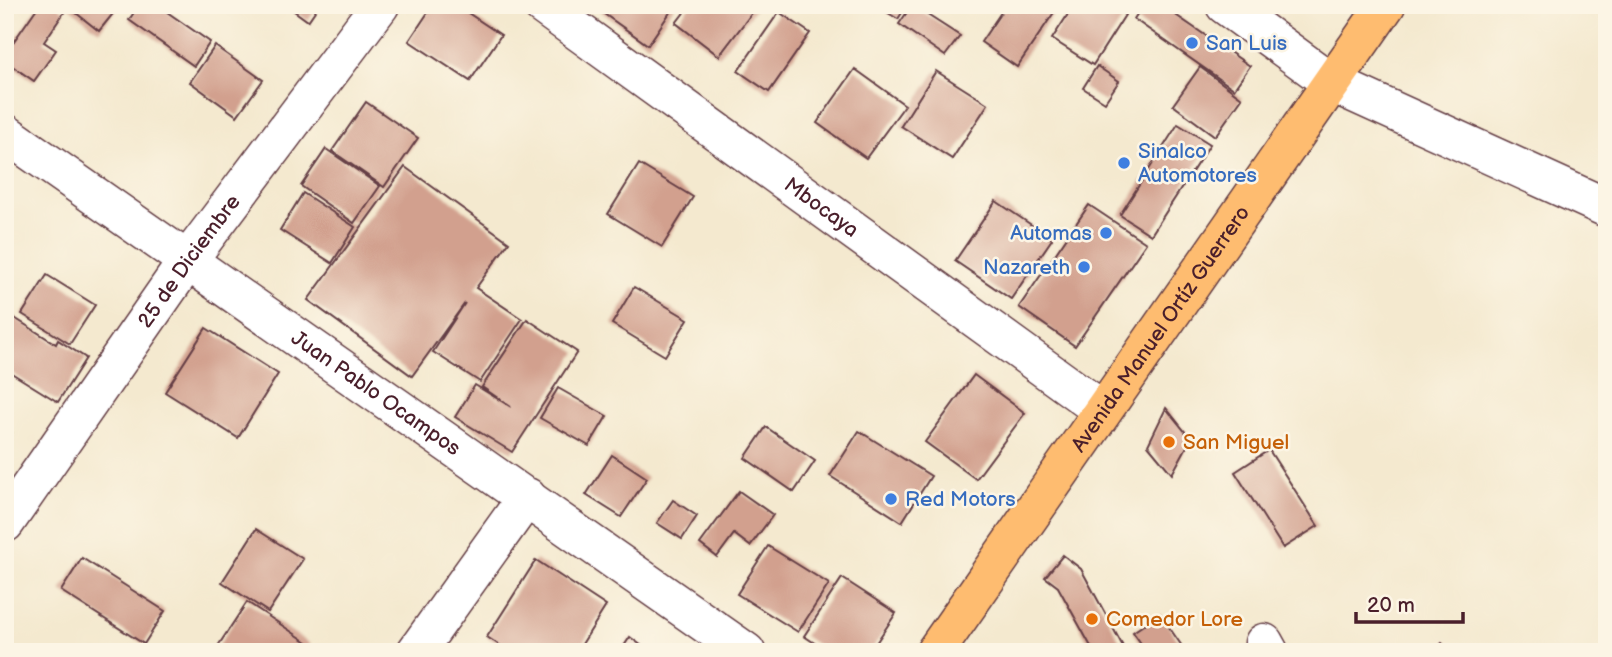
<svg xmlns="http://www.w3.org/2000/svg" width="1612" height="657" font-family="'Balsamiq Sans',sans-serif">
  <rect width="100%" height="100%" fill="#fcf5e5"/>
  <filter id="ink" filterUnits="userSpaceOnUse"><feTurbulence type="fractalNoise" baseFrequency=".0143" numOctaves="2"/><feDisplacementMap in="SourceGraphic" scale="14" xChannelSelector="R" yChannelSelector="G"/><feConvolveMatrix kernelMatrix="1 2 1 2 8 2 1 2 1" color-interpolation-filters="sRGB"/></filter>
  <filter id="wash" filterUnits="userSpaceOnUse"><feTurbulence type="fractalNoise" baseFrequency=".00686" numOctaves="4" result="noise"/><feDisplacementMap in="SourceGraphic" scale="28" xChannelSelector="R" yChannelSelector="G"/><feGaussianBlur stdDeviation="1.57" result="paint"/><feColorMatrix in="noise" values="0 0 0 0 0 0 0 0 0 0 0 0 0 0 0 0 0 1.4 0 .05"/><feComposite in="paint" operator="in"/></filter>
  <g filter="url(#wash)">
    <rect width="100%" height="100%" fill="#f4e9cf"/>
    <g id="blocks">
      <g fill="#d2a08e">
        <path d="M 39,5 L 56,5 L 65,11 L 44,42 L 56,50 L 34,81 L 5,61 L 5,54 Z"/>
        <path d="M 66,5 L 120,5 L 99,31 Z"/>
        <path d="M 139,5 L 157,5 L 210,42 L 194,66 L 129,20 Z"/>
        <path d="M 286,5 L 319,5 L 308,21 Z"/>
        <path d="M 433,5 L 456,5 L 501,35 L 470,81 L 409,41 Z"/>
        <path d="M 605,5 L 675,5 L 648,45 L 600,11 Z"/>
        <path d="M 690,5 L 758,5 L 719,56 L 676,23 Z"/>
        <path d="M 875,5 L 907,5 L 898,19 Z"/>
        <path d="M 912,5 L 960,36 L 945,56 L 899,24 Z"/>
        <path d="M 1006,5 L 1059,5 L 1017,67 L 981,42 Z"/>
        <path d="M 1074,5 L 1111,5 L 1125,15 L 1093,65 L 1052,39 Z"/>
        <path d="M 1143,5 L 1161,5 L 1250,66 L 1234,89 L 1134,19 Z"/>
        <path d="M 779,12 L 810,33 L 769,92 L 738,71 Z"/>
        <path d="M 215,46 L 263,80 L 237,116 L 190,82 Z"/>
        <path d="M 1097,66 L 1119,81 L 1105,102 L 1083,88 Z"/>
        <path d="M 1200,67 L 1242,98 L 1215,136 L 1173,105 Z"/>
        <path d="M 855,69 L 905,105 L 866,158 L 817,123 Z"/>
        <path d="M 936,71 L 988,104 L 952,159 L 901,126 Z"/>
        <path d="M 366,102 L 418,138 L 384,187 L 332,151 Z"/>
        <path d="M 1178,124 L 1210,144 L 1151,235 L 1120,215 Z"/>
        <path d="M 326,149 L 380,186 L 354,223 L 301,186 Z"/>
        <path d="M 639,164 L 693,197 L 662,247 L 608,214 Z"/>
        <path d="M 405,167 L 509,242 L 476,288 L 522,319 L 480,382 L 433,352 L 465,303 L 412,376 L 308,300 Z"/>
        <path d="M 303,193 L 355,227 L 332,263 L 280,230 Z"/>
        <path d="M 996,201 L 1052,239 L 1011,299 L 955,261 Z"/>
        <path d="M 1089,205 L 1146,243 L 1075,346 L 1019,307 Z"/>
        <path d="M 47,275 L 95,305 L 70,344 L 22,314 Z"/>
        <path d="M 634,287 L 688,319 L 665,356 L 612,324 Z"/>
        <path d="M 5,312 L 56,344 L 58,340 L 86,358 L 58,402 L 5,369 Z"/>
        <path d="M 527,319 L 577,352 L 512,452 L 455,417 L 475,385 L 511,407 L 482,387 Z"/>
        <path d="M 206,328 L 278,374 L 238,438 L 165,392 Z"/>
        <path d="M 974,375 L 1025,413 L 976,479 L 925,442 Z"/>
        <path d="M 558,388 L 607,416 L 589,446 L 540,418 Z"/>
        <path d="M 1166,408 L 1191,439 L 1172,474 L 1148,445 Z"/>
        <path d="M 766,427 L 815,461 L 794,492 L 745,458 Z"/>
        <path d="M 5,428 L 12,433 L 5,444 Z"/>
        <path d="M 859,431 L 931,476 L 902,522 L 830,476 Z"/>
        <path d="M 1269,450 L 1318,526 L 1283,548 L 1235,472 Z"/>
        <path d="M 612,455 L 647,478 L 621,517 L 586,495 Z"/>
        <path d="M 739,491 L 773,515 L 750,546 L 734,534 L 717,557 L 700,544 Z"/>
        <path d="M 673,500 L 697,516 L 682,539 L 657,523 Z"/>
        <path d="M 256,529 L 303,559 L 268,612 L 222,582 Z"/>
        <path d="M 768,546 L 829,584 L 798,632 L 737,594 Z"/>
        <path d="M 1063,555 L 1081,569 L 1126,652 L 1094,652 L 1058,587 L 1045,577 Z"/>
        <path d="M 82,558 L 165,611 L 144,644 L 61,591 Z"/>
        <path d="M 536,560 L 606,606 L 577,652 L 510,652 L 487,637 Z"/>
        <path d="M 842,578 L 896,613 L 870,652 L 828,652 L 804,636 Z"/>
        <path d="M 247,602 L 310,644 L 305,652 L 227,652 L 218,646 Z"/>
        <path d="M 1160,614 L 1186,652 L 1147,652 L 1133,632 Z"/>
        <path d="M 630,637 L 650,652 L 620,652 Z"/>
        <path d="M 1442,643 L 1451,652 L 1433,652 Z"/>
      </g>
    </g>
  </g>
  <g filter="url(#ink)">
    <use href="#blocks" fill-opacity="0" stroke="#643d44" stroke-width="2"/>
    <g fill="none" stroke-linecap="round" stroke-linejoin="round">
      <defs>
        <g id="minor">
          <path id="s1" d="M 542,5 L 1102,410"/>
          <path d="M 1225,5 L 1332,83 L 1607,208"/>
          <path id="s2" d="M 5,133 L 746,652"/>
          <path id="s3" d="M 5,523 L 188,260 L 380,5"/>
          <path d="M 1264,643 L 1269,652"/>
          <path d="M 416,652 L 527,497"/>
        </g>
        <g id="major">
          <path id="s4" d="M 935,652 L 1386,5"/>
        </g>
      </defs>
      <use href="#minor" stroke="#643d44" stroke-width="41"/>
      <use href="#major" stroke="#643d44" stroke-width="41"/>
      <use href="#minor" stroke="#fff" stroke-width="38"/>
      <use href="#major" stroke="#febc70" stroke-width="38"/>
    </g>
  </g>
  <g fill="#3f7fe0" stroke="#fcf5e5" stroke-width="2.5">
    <circle cx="1192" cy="43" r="7"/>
    <circle cx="1124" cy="163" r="7"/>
    <circle cx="1106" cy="233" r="7"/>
    <circle cx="1084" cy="267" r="7"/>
    <circle cx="891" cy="499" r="7"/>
  </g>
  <g fill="#e8710a" stroke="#fcf5e5" stroke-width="2.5">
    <circle cx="1169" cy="442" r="7"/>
    <circle cx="1092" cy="619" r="7"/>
  </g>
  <g text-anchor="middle" stroke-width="5" stroke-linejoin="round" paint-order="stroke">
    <g font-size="21" fill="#366cbe" stroke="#fcf5e5" text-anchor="start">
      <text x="1206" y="50">San Luis</text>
      <text x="1138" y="158">Sinalco<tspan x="1138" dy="24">Automotores</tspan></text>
      <text x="1092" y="240" text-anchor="end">Automas</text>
      <text x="1070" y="274" text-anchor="end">Nazareth</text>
      <text x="905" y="506">Red Motors</text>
    </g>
    <g font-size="21" fill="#4a1f2b" stroke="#fcf5e5">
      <text dy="7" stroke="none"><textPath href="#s1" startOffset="345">Mbocaya</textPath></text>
      <text dy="7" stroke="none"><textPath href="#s3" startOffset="320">25 de Diciembre</textPath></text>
      <text dy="7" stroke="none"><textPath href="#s4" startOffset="394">Avenida Manuel Ortíz Guerrero</textPath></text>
      <text dy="7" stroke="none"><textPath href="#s2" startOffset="453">Juan Pablo Ocampos</textPath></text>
    </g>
    <g font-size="21" fill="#c56008" stroke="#fcf5e5" text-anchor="start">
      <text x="1183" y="449">San Miguel</text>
      <text x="1106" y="626">Comedor Lore</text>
    </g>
  </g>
  <rect width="1612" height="657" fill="none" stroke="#fcf5e5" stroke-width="28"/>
  <path d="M1356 612v10h107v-10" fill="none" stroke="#4a1f2b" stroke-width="3.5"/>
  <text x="1367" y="612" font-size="21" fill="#4a1f2b" stroke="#fcf5e5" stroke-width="5" paint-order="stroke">20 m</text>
</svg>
